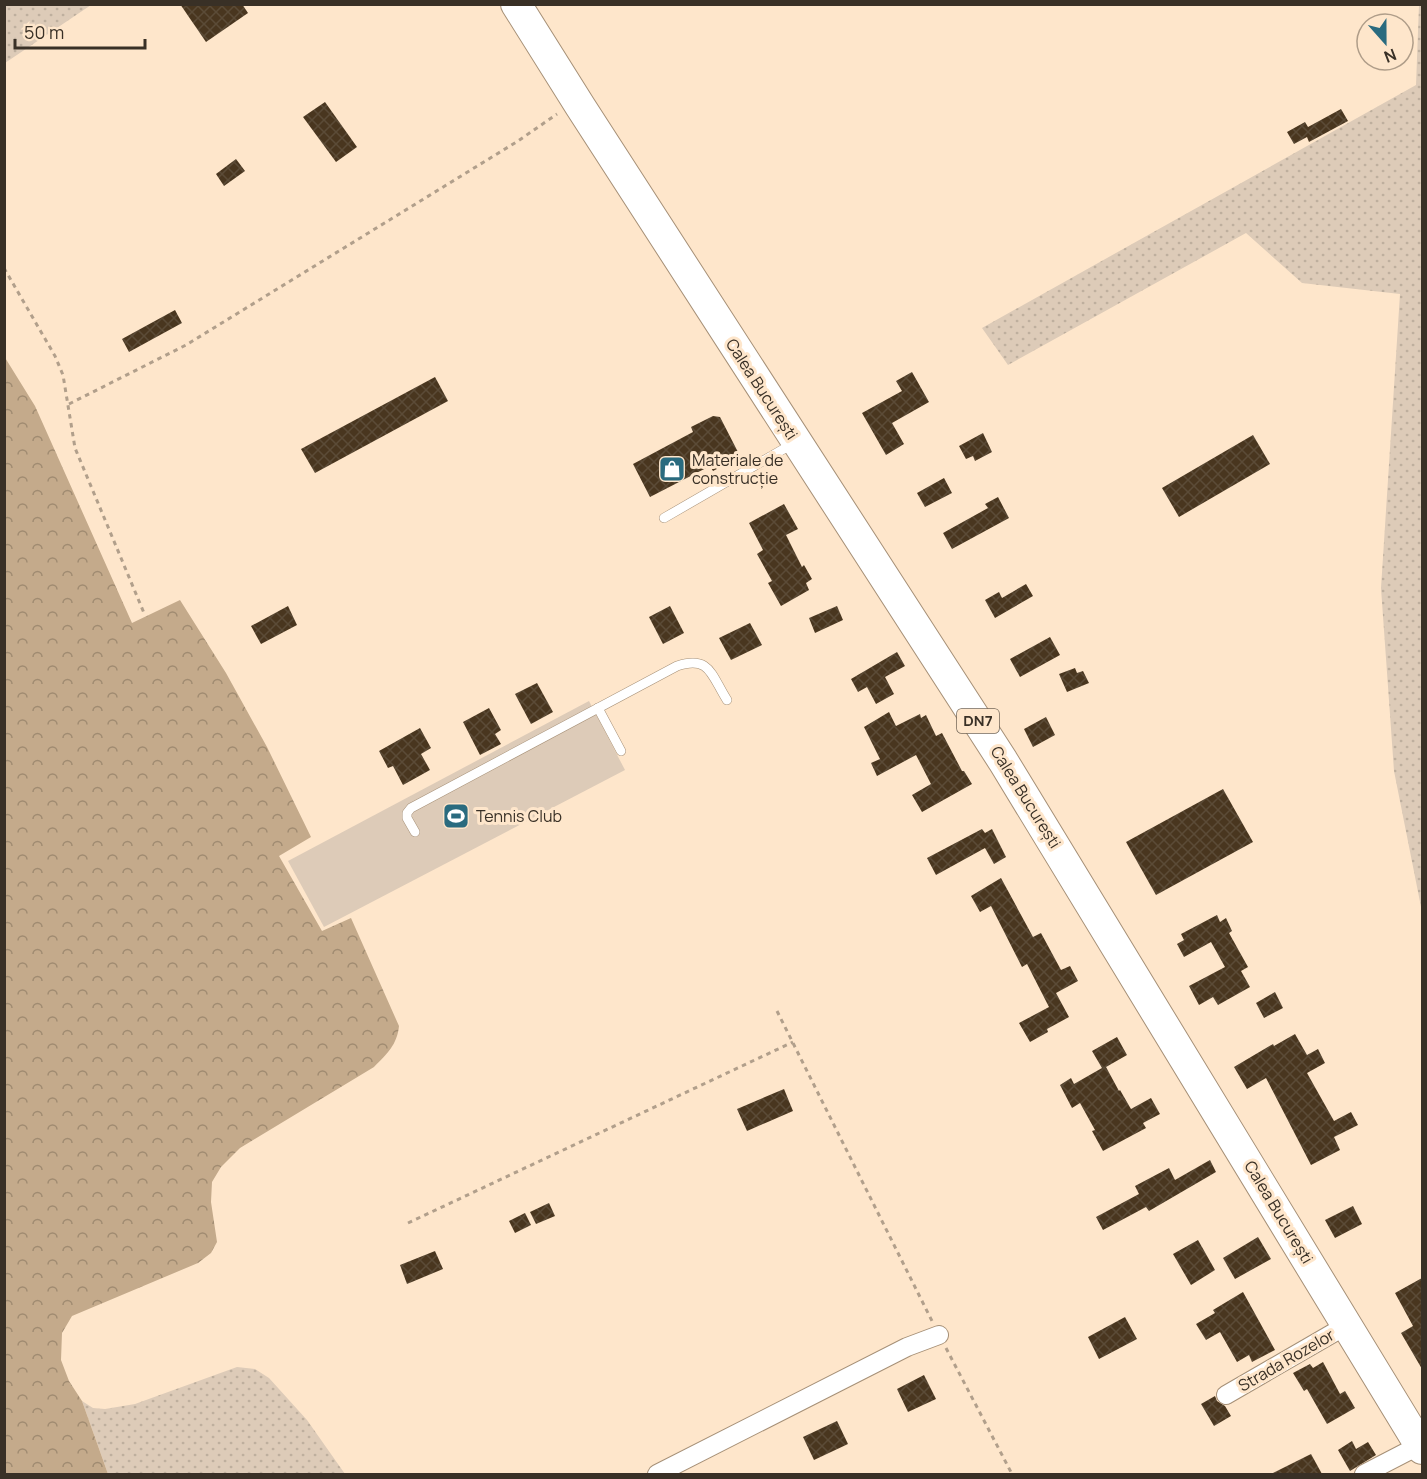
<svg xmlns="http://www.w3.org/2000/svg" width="1427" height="1479" font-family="Manrope,sans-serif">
  <defs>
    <pattern id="grass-dots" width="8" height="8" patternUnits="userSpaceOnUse" patternTransform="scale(1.5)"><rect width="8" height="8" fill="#ddcbb8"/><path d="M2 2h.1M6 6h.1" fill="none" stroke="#beaf9e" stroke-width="1.8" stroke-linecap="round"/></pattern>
    <pattern id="forest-crowns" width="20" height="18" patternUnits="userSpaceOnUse" patternTransform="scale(1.5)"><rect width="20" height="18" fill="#c4aa8b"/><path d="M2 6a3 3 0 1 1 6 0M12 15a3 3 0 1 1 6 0" fill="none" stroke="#a08b71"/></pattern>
    <pattern id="building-cross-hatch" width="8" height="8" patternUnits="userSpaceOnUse" patternTransform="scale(1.5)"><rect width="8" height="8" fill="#49361f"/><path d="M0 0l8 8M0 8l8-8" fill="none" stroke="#5b4b37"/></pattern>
  </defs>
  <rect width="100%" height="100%" fill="#fee6cb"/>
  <g fill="url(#grass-dots)">
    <path d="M 5,4 L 91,4 L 91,5 L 5,63 Z"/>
    <path d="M 1419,5 L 1422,5 L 1422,912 L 1394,771 L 1381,588 L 1400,294 L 1302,283 L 1246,233 L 1008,365 L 982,328 L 1416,85 Z"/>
    <path d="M 237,1367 L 255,1369 L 269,1378 L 307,1420 L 345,1474 L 108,1474 L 82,1401 L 93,1408 L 105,1409 L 135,1404 Z"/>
  </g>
  <path fill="url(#forest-crowns)" d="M 4,356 L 35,406 L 132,623 L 180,600 L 226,673 L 267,747 L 311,837 L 279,856 L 322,931 L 351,918 L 399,1026 C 397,1045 387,1054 374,1067 L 240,1148 L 221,1167 L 212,1182 L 211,1202 L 217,1242 L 211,1253 L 198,1263 L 72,1316 L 62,1333 L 61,1360 L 69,1381 L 82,1401 L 108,1474 L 5,1474 Z"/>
  <path fill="#ddcbb8" d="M 589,701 L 625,770 L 324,927 L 288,861 Z"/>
  <g fill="url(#building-cross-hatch)">
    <path d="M 180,4 L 242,4 L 248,13 L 206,42 Z"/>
    <path d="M 325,102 L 357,147 L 336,162 L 303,117 Z"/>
    <path d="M 1341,109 L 1348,121 L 1309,142 L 1307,137 L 1294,144 L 1287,132 L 1305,122 L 1308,127 Z"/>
    <path d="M 236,159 L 245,171 L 224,186 L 216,174 Z"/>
    <path d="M 175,310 L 182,323 L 129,352 L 122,339 Z"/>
    <path d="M 912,372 L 929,402 L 892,423 L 904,444 L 886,455 L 862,413 L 902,391 L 896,381 Z"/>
    <path d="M 435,377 L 448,401 L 315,473 L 301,449 Z"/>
    <path d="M 713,416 L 720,417 L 739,454 L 736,459 L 713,471 L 710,466 L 650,497 L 633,464 L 693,432 L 691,427 Z"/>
    <path d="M 983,433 L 992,452 L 975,461 L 973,456 L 966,459 L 959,446 Z"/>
    <path d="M 1253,435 L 1270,464 L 1179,517 L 1162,488 Z"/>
    <path d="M 944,478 L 952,493 L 925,507 L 917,493 Z"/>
    <path d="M 998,497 L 1009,518 L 952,549 L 943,533 L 988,508 L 985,504 Z"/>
    <path d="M 784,504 L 798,529 L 786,535 L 802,567 L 804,565 L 812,579 L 806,583 L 809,590 L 781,606 L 768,583 L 772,581 L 757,554 L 763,550 L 749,523 Z"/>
    <path d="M 1026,584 L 1033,596 L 995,618 L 985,600 L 999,592 L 1002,598 Z"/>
    <path d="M 288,606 L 297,625 L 261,644 L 251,626 Z"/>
    <path d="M 670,606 L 684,633 L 663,644 L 649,617 Z"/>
    <path d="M 837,606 L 843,620 L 815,633 L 809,618 Z"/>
    <path d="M 750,623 L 762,645 L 731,660 L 719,638 Z"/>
    <path d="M 1050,637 L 1060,655 L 1020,677 L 1010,659 Z"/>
    <path d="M 897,652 L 905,666 L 885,677 L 894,694 L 876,704 L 867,687 L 858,692 L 851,679 Z"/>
    <path d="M 1075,668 L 1077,673 L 1083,671 L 1089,683 L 1067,692 L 1059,674 Z"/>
    <path d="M 537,683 L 553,712 L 531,724 L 515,694 Z"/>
    <path d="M 489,708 L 501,730 L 495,734 L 501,744 L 480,755 L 463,722 Z"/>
    <path d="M 889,712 L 896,726 L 920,714 L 921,718 L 926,715 L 936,736 L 942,733 L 962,771 L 964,771 L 972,784 L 922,812 L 912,795 L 931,784 L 916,755 L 877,776 L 871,763 L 880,759 L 864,727 Z"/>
    <path d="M 1046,717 L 1055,735 L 1033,747 L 1024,729 Z"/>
    <path d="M 420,728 L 431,748 L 421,754 L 430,770 L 403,785 L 393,766 L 388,768 L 379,751 Z"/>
    <path d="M 1223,789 L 1253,842 L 1156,895 L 1126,842 Z"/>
    <path d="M 982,829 L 985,833 L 992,829 L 1006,857 L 994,864 L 985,848 L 936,875 L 927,858 Z"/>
    <path d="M 1001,878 L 1033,937 L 1041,933 L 1061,970 L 1070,966 L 1078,981 L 1056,993 L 1069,1017 L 1047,1029 L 1048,1032 L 1030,1042 L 1019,1023 L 1049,1007 L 1027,964 L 1022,967 L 991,906 L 980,912 L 971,896 Z"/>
    <path d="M 1217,915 L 1220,922 L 1226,918 L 1232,931 L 1229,933 L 1248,967 L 1241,971 L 1250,987 L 1218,1005 L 1213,997 L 1199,1005 L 1189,986 L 1225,967 L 1211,942 L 1184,957 L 1177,944 L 1184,940 L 1181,934 Z"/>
    <path d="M 1275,992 L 1283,1008 L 1264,1018 L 1256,1003 Z"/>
    <path d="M 1295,1034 L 1307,1055 L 1318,1049 L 1325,1063 L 1307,1073 L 1334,1121 L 1351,1112 L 1358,1125 L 1334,1137 L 1340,1150 L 1311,1165 L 1266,1078 L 1247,1089 L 1234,1067 L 1273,1044 L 1274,1046 Z"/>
    <path d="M 1117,1037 L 1127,1055 L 1106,1067 L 1119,1091 L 1120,1090 L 1131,1109 L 1151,1098 L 1160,1114 L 1143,1123 L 1146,1128 L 1103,1151 L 1092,1131 L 1095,1130 L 1080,1103 L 1072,1108 L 1060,1085 L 1071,1078 L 1074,1084 L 1102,1068 L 1092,1051 Z"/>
    <path d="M 784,1089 L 793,1111 L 747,1131 L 737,1109 Z"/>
    <path d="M 1210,1160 L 1216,1172 L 1149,1211 L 1146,1207 L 1103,1230 L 1096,1217 L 1139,1194 L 1135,1186 L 1169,1168 L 1175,1180 Z"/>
    <path d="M 549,1203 L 555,1216 L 536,1224 L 530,1212 Z"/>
    <path d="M 1353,1206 L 1362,1224 L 1335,1238 L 1325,1220 Z"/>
    <path d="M 525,1213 L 531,1225 L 515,1233 L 509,1221 Z"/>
    <path d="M 1258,1237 L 1271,1259 L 1235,1279 L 1223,1258 Z"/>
    <path d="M 1198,1240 L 1215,1270 L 1191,1285 L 1173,1254 Z"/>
    <path d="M 435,1251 L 443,1269 L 407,1284 L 400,1265 Z"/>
    <path d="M 1422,1278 L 1422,1369 L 1401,1333 L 1413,1326 L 1395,1293 Z"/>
    <path d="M 1243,1292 L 1275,1350 L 1252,1362 L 1249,1355 L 1237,1362 L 1220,1332 L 1206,1340 L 1196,1324 L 1215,1313 L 1213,1310 Z"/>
    <path d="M 1125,1317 L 1137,1339 L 1099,1359 L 1088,1337 Z"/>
    <path d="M 1323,1362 L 1340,1394 L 1345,1391 L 1355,1408 L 1327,1424 L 1307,1389 L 1304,1391 L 1293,1373 L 1310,1364 L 1313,1368 Z"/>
    <path d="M 924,1375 L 936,1399 L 908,1412 L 897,1389 Z"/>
    <path d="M 1215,1396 L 1217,1401 L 1225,1406 L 1231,1416 L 1214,1426 L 1201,1404 Z"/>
    <path d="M 837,1421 L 848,1444 L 814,1460 L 803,1437 Z"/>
    <path d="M 1352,1441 L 1356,1449 L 1368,1442 L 1376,1455 L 1350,1471 L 1338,1450 Z"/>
    <path d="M 1311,1454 L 1322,1474 L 1271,1474 Z"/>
  </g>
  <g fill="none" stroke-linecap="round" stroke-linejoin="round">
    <defs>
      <g id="service">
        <path d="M 664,518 L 794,443"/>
        <path d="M 598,708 L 621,751"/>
        <path d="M 415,832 L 407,818 L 407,813 L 411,808 L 677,666 C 710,655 711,675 727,700"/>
      </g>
      <g id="minor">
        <path d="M 1226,1395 L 1347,1325"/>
        <path d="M 657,1474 L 907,1347 L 939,1335"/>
        <path d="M 1364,1474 L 1420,1445"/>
      </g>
      <path id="trunk" d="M 516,4 L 580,106 L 1003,761 L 1422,1449"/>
    </defs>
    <use href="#service" stroke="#a69077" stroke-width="10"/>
    <use href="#minor" stroke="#a69077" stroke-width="20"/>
    <use href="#trunk" stroke="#a69077" stroke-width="32"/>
    <g stroke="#b19f8b" stroke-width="3" stroke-dasharray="4.5 4.5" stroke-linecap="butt">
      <path d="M 4,268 L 55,356 L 63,375 L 75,448 L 144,613"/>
      <path d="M 69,404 L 186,345 L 518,141 L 557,114"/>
      <path d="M 777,1011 L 932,1321"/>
      <path d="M 408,1223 L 793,1042"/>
      <path d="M 946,1348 L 1012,1474"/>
    </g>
    <use href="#service" stroke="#fff" stroke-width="9"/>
    <use href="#minor" stroke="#fff" stroke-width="18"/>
    <use href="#trunk" stroke="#fff" stroke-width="30"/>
  </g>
  <defs>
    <symbol id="shop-square" viewBox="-11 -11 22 22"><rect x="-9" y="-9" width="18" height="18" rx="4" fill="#2a6b7f" stroke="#fee6cb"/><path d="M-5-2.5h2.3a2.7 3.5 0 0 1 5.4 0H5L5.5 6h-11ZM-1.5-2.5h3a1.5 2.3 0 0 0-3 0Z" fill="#fff"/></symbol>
    <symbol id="stadium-square" viewBox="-11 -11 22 22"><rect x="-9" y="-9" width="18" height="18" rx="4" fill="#2a6b7f" stroke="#fee6cb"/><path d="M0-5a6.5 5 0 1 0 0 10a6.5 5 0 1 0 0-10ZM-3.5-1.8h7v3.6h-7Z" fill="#fff"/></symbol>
  </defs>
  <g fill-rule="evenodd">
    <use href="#shop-square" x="657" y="454" width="30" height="30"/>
    <use href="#stadium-square" x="441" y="801" width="30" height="30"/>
  </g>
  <g text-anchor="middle" stroke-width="6" stroke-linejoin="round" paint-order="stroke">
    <rect fill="#fee6cb" stroke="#746758" stroke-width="1.5" x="957" y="709" width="42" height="24" rx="4.5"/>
    <g font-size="15" font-weight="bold" fill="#393026">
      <text x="978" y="726">DN7</text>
    </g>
    <g font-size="16" fill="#393026" stroke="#fee6cb">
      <text transform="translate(762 389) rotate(57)" y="6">Calea București</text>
      <text transform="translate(1026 797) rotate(58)" y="6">Calea București</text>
      <text transform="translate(1279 1212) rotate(59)" y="6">Calea București</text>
      <text transform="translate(1286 1360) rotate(-30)" y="6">Strada Rozelor</text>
    </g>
    <g font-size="16" fill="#393026" stroke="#fee6cb" text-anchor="start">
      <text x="692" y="466">Materiale de<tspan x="692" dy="18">construcție</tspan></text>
      <text x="476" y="822">Tennis Club</text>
    </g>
  </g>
  <rect width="1427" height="1479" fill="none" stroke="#393026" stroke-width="12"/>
  <g transform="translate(1385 42) rotate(159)"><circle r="28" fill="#fee6cb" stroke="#af9d89" stroke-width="1.5"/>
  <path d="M0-4.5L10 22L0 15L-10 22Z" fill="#2a6b7f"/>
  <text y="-9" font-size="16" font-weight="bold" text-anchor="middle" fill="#393026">N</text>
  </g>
  <path d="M15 39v9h130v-9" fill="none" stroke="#393026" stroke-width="3"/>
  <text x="24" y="39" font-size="18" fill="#393026" stroke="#fee6cb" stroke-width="4.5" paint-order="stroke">50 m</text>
</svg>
